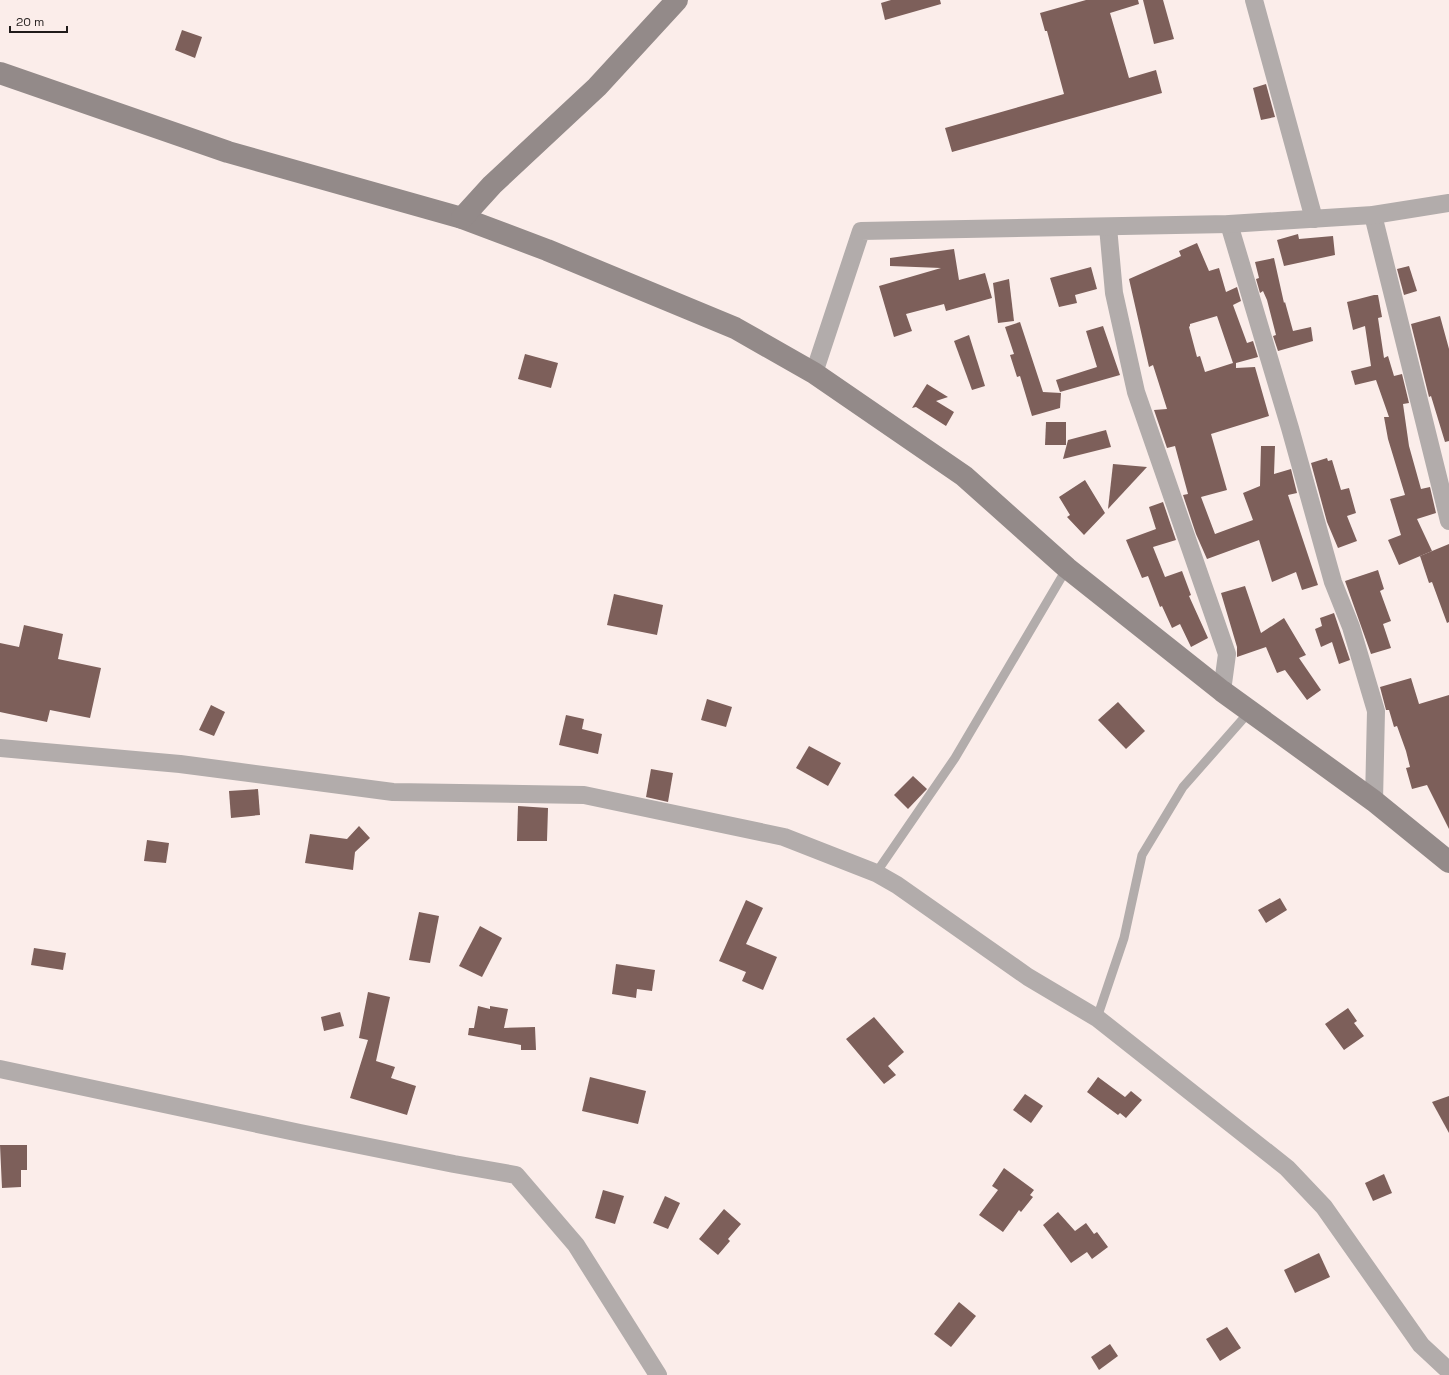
<svg xmlns="http://www.w3.org/2000/svg" width="1449" height="1375" font-family="'Space Grotesk',sans-serif">
  <rect width="100%" height="100%" fill="#fbedea"/>
  <g fill="#7d5f5a" fill-rule="evenodd">
    <path d="M 891,0 L 940,0 L 941,4 L 885,20 L 881,3 Z"/>
    <path d="M 1086,0 L 1138,0 L 1139,4 L 1110,13 L 1129,78 L 1156,70 L 1162,93 L 952,152 L 945,128 L 1064,94 L 1047,31 L 1045,31 L 1040,13 Z"/>
    <path d="M 1143,0 L 1163,0 L 1174,39 L 1154,44 Z"/>
    <path d="M 182,30 L 202,37 L 195,58 L 175,50 Z"/>
    <path d="M 1266,84 L 1275,117 L 1261,120 L 1253,88 Z"/>
    <path d="M 1298,234 L 1299,239 L 1333,236 L 1335,255 L 1284,266 L 1277,240 Z"/>
    <path d="M 1197,243 L 1209,271 L 1219,268 L 1226,292 L 1237,287 L 1241,301 L 1233,305 L 1247,343 L 1253,341 L 1258,357 L 1236,363 L 1236,368 L 1255,367 L 1269,416 L 1211,434 L 1227,490 L 1201,497 L 1215,534 L 1253,520 L 1243,493 L 1260,486 L 1261,446 L 1275,446 L 1274,474 L 1291,469 L 1297,493 L 1288,495 L 1318,585 L 1302,590 L 1296,572 L 1272,582 L 1259,540 L 1207,559 L 1196,534 L 1183,495 L 1188,494 L 1175,446 L 1167,448 L 1154,410 L 1167,409 L 1153,365 L 1149,367 L 1129,279 L 1181,256 L 1179,251 ZM 1217,316 L 1233,363 L 1205,372 L 1200,356 L 1197,357 L 1189,327 L 1190,326 L 1190,324 Z"/>
    <path d="M 954,249 L 959,280 L 985,273 L 992,298 L 946,311 L 944,304 L 906,314 L 912,331 L 894,337 L 879,286 L 941,268 L 890,266 L 890,258 Z"/>
    <path d="M 1274,258 L 1284,303 L 1285,302 L 1293,331 L 1311,327 L 1313,341 L 1278,351 L 1273,336 L 1276,335 L 1267,300 L 1263,291 L 1260,293 L 1256,279 L 1259,278 L 1255,262 Z"/>
    <path d="M 1409,266 L 1417,291 L 1404,295 L 1397,269 Z"/>
    <path d="M 1091,267 L 1097,289 L 1075,295 L 1077,303 L 1059,307 L 1050,278 Z"/>
    <path d="M 1009,279 L 1014,321 L 998,323 L 993,283 Z"/>
    <path d="M 1374,295 L 1378,295 L 1382,317 L 1378,318 L 1384,358 L 1388,356 L 1394,376 L 1402,374 L 1409,403 L 1403,404 L 1409,446 L 1421,489 L 1430,487 L 1436,513 L 1417,519 L 1432,551 L 1399,565 L 1388,540 L 1401,535 L 1390,499 L 1405,495 L 1388,439 L 1384,417 L 1389,417 L 1376,380 L 1355,385 L 1351,371 L 1371,366 L 1365,326 L 1353,330 L 1347,302 Z"/>
    <path d="M 1440,316 L 1449,349 L 1449,441 L 1445,442 L 1431,396 L 1429,397 L 1411,324 Z"/>
    <path d="M 1020,322 L 1043,392 L 1061,393 L 1060,408 L 1032,416 L 1020,376 L 1017,377 L 1010,355 L 1014,354 L 1005,327 Z"/>
    <path d="M 1103,326 L 1120,375 L 1060,392 L 1056,380 L 1097,367 L 1086,331 Z"/>
    <path d="M 969,335 L 985,386 L 972,390 L 954,341 Z"/>
    <path d="M 525,354 L 558,363 L 551,388 L 518,379 Z"/>
    <path d="M 927,384 L 948,397 L 936,401 L 954,412 L 946,426 L 916,407 L 912,408 Z"/>
    <path d="M 1046,422 L 1066,422 L 1066,445 L 1045,445 Z"/>
    <path d="M 1106,430 L 1111,447 L 1063,459 L 1068,440 Z"/>
    <path d="M 1327,458 L 1328,461 L 1332,460 L 1341,490 L 1349,488 L 1356,513 L 1347,516 L 1357,541 L 1338,548 L 1327,522 L 1311,463 Z"/>
    <path d="M 1113,464 L 1147,467 L 1108,509 Z"/>
    <path d="M 1085,480 L 1105,513 L 1084,535 L 1067,517 L 1070,515 L 1059,497 Z"/>
    <path d="M 1163,502 L 1176,540 L 1153,547 L 1165,577 L 1182,571 L 1191,595 L 1189,596 L 1208,638 L 1191,647 L 1180,624 L 1172,628 L 1162,606 L 1160,607 L 1148,576 L 1142,578 L 1126,540 L 1156,529 L 1149,507 Z"/>
    <path d="M 1449,544 L 1449,622 L 1447,623 L 1432,582 L 1429,583 L 1420,556 Z"/>
    <path d="M 1378,570 L 1384,589 L 1380,591 L 1391,621 L 1383,624 L 1391,648 L 1371,654 L 1345,581 Z"/>
    <path d="M 1245,586 L 1261,633 L 1284,618 L 1306,655 L 1299,658 L 1321,690 L 1307,700 L 1285,670 L 1277,673 L 1266,647 L 1237,657 L 1237,647 L 1221,593 Z"/>
    <path d="M 614,594 L 663,605 L 657,635 L 607,625 Z"/>
    <path d="M 1334,613 L 1350,660 L 1339,664 L 1332,642 L 1321,647 L 1315,629 L 1322,626 L 1320,618 Z"/>
    <path d="M 24,625 L 63,634 L 58,659 L 101,668 L 90,718 L 50,710 L 47,722 L 0,712 L 0,643 L 19,647 Z"/>
    <path d="M 1411,678 L 1419,704 L 1449,695 L 1449,829 L 1427,785 L 1412,789 L 1406,768 L 1410,767 L 1406,751 L 1397,726 L 1394,727 L 1389,710 L 1386,710 L 1380,687 Z"/>
    <path d="M 707,699 L 732,707 L 726,727 L 701,720 Z"/>
    <path d="M 1118,702 L 1145,731 L 1126,749 L 1098,720 Z"/>
    <path d="M 211,705 L 225,712 L 214,736 L 199,730 Z"/>
    <path d="M 566,715 L 584,719 L 582,729 L 602,734 L 598,754 L 559,745 Z"/>
    <path d="M 809,746 L 841,763 L 828,786 L 796,768 Z"/>
    <path d="M 651,769 L 673,773 L 668,802 L 646,797 Z"/>
    <path d="M 913,776 L 927,789 L 908,809 L 894,795 Z"/>
    <path d="M 258,789 L 260,815 L 231,818 L 229,791 Z"/>
    <path d="M 518,806 L 548,808 L 547,841 L 517,841 Z"/>
    <path d="M 359,826 L 370,838 L 355,852 L 353,870 L 305,863 L 310,834 L 347,839 Z"/>
    <path d="M 147,840 L 169,843 L 166,863 L 144,861 Z"/>
    <path d="M 1280,898 L 1287,910 L 1266,923 L 1258,910 Z"/>
    <path d="M 746,900 L 763,908 L 746,944 L 777,957 L 763,990 L 742,981 L 746,972 L 719,961 Z"/>
    <path d="M 419,912 L 439,916 L 430,963 L 409,960 Z"/>
    <path d="M 480,926 L 502,938 L 482,977 L 459,966 Z"/>
    <path d="M 34,948 L 66,953 L 63,970 L 31,965 Z"/>
    <path d="M 616,964 L 655,970 L 652,991 L 637,989 L 636,998 L 612,994 Z"/>
    <path d="M 368,992 L 390,997 L 376,1061 L 395,1067 L 391,1078 L 416,1086 L 407,1115 L 350,1098 L 368,1040 L 359,1038 Z"/>
    <path d="M 478,1006 L 490,1009 L 490,1006 L 508,1009 L 504,1028 L 535,1027 L 536,1050 L 521,1050 L 521,1045 L 468,1035 L 469,1028 L 474,1028 Z"/>
    <path d="M 1348,1008 L 1357,1021 L 1354,1023 L 1364,1036 L 1344,1050 L 1325,1024 Z"/>
    <path d="M 340,1012 L 344,1026 L 324,1031 L 321,1017 Z"/>
    <path d="M 874,1017 L 904,1052 L 888,1066 L 896,1075 L 884,1084 L 846,1039 Z"/>
    <path d="M 590,1077 L 646,1091 L 638,1124 L 582,1111 Z"/>
    <path d="M 1098,1077 L 1125,1097 L 1131,1091 L 1142,1100 L 1126,1118 L 1120,1113 L 1118,1115 L 1087,1092 Z"/>
    <path d="M 1025,1094 L 1043,1106 L 1031,1123 L 1013,1110 Z"/>
    <path d="M 1449,1096 L 1449,1133 L 1432,1102 Z"/>
    <path d="M 0,1145 L 27,1145 L 27,1170 L 21,1170 L 21,1187 L 2,1188 Z"/>
    <path d="M 1004,1168 L 1034,1190 L 1030,1195 L 1033,1197 L 1021,1212 L 1019,1210 L 1003,1232 L 979,1215 L 998,1190 L 992,1186 Z"/>
    <path d="M 1384,1174 L 1392,1193 L 1373,1201 L 1365,1183 Z"/>
    <path d="M 603,1190 L 624,1196 L 615,1224 L 595,1218 Z"/>
    <path d="M 665,1196 L 680,1203 L 668,1229 L 653,1223 Z"/>
    <path d="M 724,1209 L 741,1224 L 728,1239 L 730,1241 L 718,1255 L 699,1239 Z"/>
    <path d="M 1058,1212 L 1075,1231 L 1086,1223 L 1094,1234 L 1097,1232 L 1108,1247 L 1092,1259 L 1087,1252 L 1071,1263 L 1043,1225 Z"/>
    <path d="M 1319,1253 L 1330,1277 L 1295,1293 L 1284,1270 Z"/>
    <path d="M 959,1302 L 976,1316 L 951,1347 L 934,1334 Z"/>
    <path d="M 1227,1327 L 1241,1348 L 1220,1361 L 1206,1339 Z"/>
    <path d="M 1110,1344 L 1118,1356 L 1099,1370 L 1091,1357 Z"/>
  </g>
  <g fill="none" stroke-linecap="round" stroke-linejoin="round">
    <g stroke="#b2acab" stroke-width="9">
      <path d="M 876,873 L 955,758 L 1067,568"/>
      <path d="M 1097,1018 L 1124,938 L 1142,855 L 1183,787 L 1250,711"/>
    </g>
    <g stroke="#b2acab" stroke-width="18">
      <path d="M 1254,0 L 1314,219"/>
      <path d="M 1373,215 L 1449,521"/>
      <path d="M 1229,224 L 1290,428 L 1333,582 L 1351,627 L 1376,711 L 1374,801"/>
      <path d="M 1108,227 L 1114,293 L 1136,392 L 1227,654 L 1222,691"/>
      <path d="M 814,373 L 861,231 L 1229,224 L 1373,215 L 1449,203"/>
      <path d="M 0,748 L 180,764 L 393,792 L 584,795 L 784,837 L 876,873 L 897,885 L 1028,977 L 1097,1018 L 1287,1168 L 1324,1207 L 1421,1345 L 1449,1371"/>
      <path d="M 0,1069 L 300,1133 L 454,1164 L 516,1175 L 576,1245 L 658,1375"/>
    </g>
    <g stroke="#938a89" stroke-width="22">
      <path d="M 0,73 L 228,152 L 462,218 L 547,250 L 735,328 L 814,373 L 964,476 L 1067,568 L 1222,691 L 1374,801 L 1449,862"/>
      <path d="M 462,218 L 492,185 L 597,87 L 677,0"/>
    </g>
  </g>
  <path d="M10 26v6h57v-6" fill="none" stroke="#201b1a" stroke-width="2"/>
  <text x="16" y="26" font-size="12" fill="#201b1a" stroke="#fbedea" stroke-width="3" paint-order="stroke">20 m</text>
</svg>
